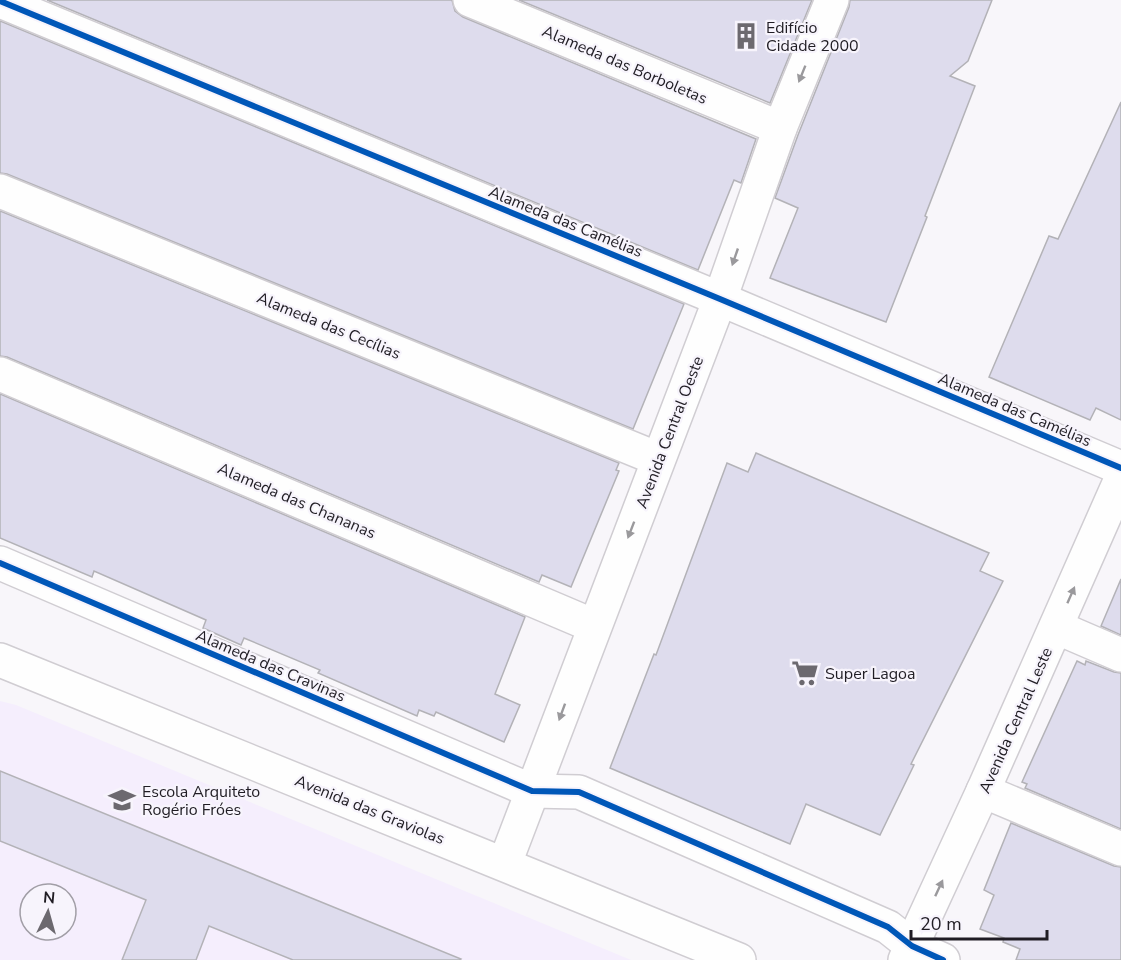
<svg xmlns="http://www.w3.org/2000/svg" width="1121" height="960" font-family="'Nunito Sans',sans-serif">
  <rect width="100%" height="100%" fill="#f8f6fa"/>
  <path fill="#f5eefd" fill-rule="evenodd" d="M 0,701 L 16,705 L 631,960 L 0,960 ZM 30,894 L 66,894 L 66,930 L 30,930 Z"/>
  <g fill="#dedced" stroke="#b3b2b7" stroke-width="1.5">
    <path d="M 47,0 L 452,0 L 455,11 L 463,17 L 756,139 L 741,183 L 734,180 L 698,270 Z"/>
    <path d="M 519,0 L 812,0 L 770,103 Z"/>
    <path d="M 850,0 L 992,0 L 968,61 L 950,76 L 975,86 L 925,216 L 927,217 L 886,322 L 770,278 L 798,208 L 775,198 L 798,135 L 849,7 Z"/>
    <path d="M 0,21 L 684,304 L 633,429 L 7,174 L 0,173 Z"/>
    <path d="M 1121,102 L 1121,420 L 1096,408 L 1090,420 L 989,377 L 1049,236 L 1058,239 Z"/>
    <path d="M 0,211 L 619,463 L 616,470 L 619,471 L 571,587 L 542,575 L 539,582 L 7,357 L 0,356 Z"/>
    <path d="M 0,394 L 525,617 L 495,694 L 520,705 L 504,742 L 436,712 L 434,716 L 419,710 L 417,716 L 318,673 L 320,670 L 244,638 L 241,645 L 203,628 L 206,620 L 94,571 L 92,577 L 0,538 Z"/>
    <path d="M 756,453 L 989,553 L 980,571 L 1003,581 L 911,764 L 914,765 L 880,835 L 806,804 L 790,844 L 610,768 L 654,654 L 656,655 L 727,463 L 748,472 Z"/>
    <path d="M 1121,579 L 1121,635 L 1101,626 Z"/>
    <path d="M 1077,661 L 1085,665 L 1086,661 L 1114,672 L 1121,673 L 1121,829 L 1025,788 L 1027,784 L 1022,782 Z"/>
    <path d="M 0,771 L 461,959 L 460,960 L 293,960 L 209,926 L 196,960 L 122,960 L 146,900 L 0,841 Z"/>
    <path d="M 1011,823 L 1114,866 L 1121,867 L 1121,960 L 1016,960 L 1020,949 L 1003,942 L 1004,938 L 980,929 L 994,895 L 984,890 Z"/>
  </g>
  <g fill="none" stroke-linecap="round" stroke-linejoin="round">
    <defs>
      <g id="minor">
        <path d="M 470,0 L 780,128"/>
        <path d="M 0,1 L 720,299 L 1121,468"/>
        <path d="M 0,191 L 658,459"/>
        <path d="M 0,374 L 594,626"/>
        <path d="M 0,563 L 532,791 L 579,792 L 888,927 L 912,946 L 943,960"/>
        <path d="M 1056,627 L 1121,655"/>
        <path d="M 0,660 L 739,960"/>
        <path d="M 983,791 L 1121,849"/>
        <path d="M 505,863 L 720,299 L 780,128 L 832,0"/>
        <path d="M 905,960 L 983,791 L 1121,479"/>
      </g>
    </defs>
    <use href="#minor" stroke="#d0cdd2" stroke-width="36"/>
    <use href="#minor" stroke="#fefefe" stroke-width="33"/>
    <defs>
      <g id="cycleway">
        <path d="M 0,1 L 720,299 L 1121,468"/>
        <path d="M 0,563 L 532,791 L 579,792 L 888,927 L 912,946 L 943,960"/>
      </g>
    </defs>
    <use href="#cycleway" stroke="#f7f4fc" stroke-width="10"/>
    <use href="#cycleway" stroke="#0057b8" stroke-width="6"/>
  </g>
  <defs><path id="oneway-solid" d="M-6-.8H1V-3.2L6.5 0L1 3.2V.8H-6Z" transform="scale(1.5)"/></defs>
  <g fill="#9a999c">
    <use href="#oneway-solid" transform="translate(802 74) rotate(112)"/>
    <use href="#oneway-solid" transform="translate(735 257) rotate(109)"/>
    <use href="#oneway-solid" transform="translate(631 530) rotate(111)"/>
    <use href="#oneway-solid" transform="translate(1071 595) rotate(-66)"/>
    <use href="#oneway-solid" transform="translate(562 712) rotate(110)"/>
    <use href="#oneway-solid" transform="translate(939 888) rotate(-65)"/>
  </g>
  <defs>
    <symbol id="building-bare" viewBox="-9 -9 18 18"><path d="M-4-6H4V6H1V3H-1V6H-4ZM-2.5-4.3h1.7v1.8h-1.7ZM.8-4.3h1.7v1.8H.8ZM-2.5-1h1.7V.8h-1.7ZM.8-1h1.7V.8H.8Z" fill="#6c696f" stroke="#f7f4fc" stroke-width="2.5" paint-order="stroke"/></symbol>
    <symbol id="supermarket-bare" viewBox="-9 -9 18 18"><path d="M-6-5.5h2.5l.6 2H6L4.5 2H-2.5L-4.4-4H-6ZM-1.5 3.2a1.3 1.3 0 1 0 .1 0ZM3 3.2a1.3 1.3 0 1 0 .1 0Z" fill="#6c696f" stroke="#f7f4fc" stroke-width="2.5" paint-order="stroke"/></symbol>
    <symbol id="school-bare" viewBox="-9 -9 18 18"><path d="M0-5L7-2L0 1L-7-2ZM-4 1L0 2.5L4 1V4Q0 6-4 4Z" fill="#6c696f" stroke="#f7f4fc" stroke-width="2.5" paint-order="stroke"/></symbol>
  </defs>
  <g fill-rule="evenodd">
    <use href="#building-bare" x="727" y="17" width="38" height="38"/>
    <use href="#supermarket-bare" x="786" y="654" width="38" height="38"/>
    <use href="#school-bare" x="103" y="781" width="38" height="38"/>
  </g>
  <g text-anchor="middle" stroke-width="4.5" stroke-linejoin="round" paint-order="stroke">
    <g font-size="16" fill="#201d24" stroke="#f7f4fc" text-anchor="start">
      <text x="766" y="33">Edifício<tspan x="766" dy="18">Cidade 2000</tspan></text>
      <text x="825" y="679">Super Lagoa</text>
      <text x="142" y="797">Escola Arquiteto<tspan x="142" dy="18">Rogério Fróes</tspan></text>
    </g>
    <g font-size="16" fill="#201d24" stroke="#f7f4fc">
      <text transform="translate(625 64) rotate(23)" y="6">Alameda das Borboletas</text>
      <text transform="translate(566 221) rotate(22)" y="6">Alameda das Camélias</text>
      <text transform="translate(329 325) rotate(22)" y="6">Alameda das Cecílias</text>
      <text transform="translate(1015 409) rotate(23)" y="6">Alameda das Camélias</text>
      <text transform="translate(669 432) rotate(-69)" y="6">Avenida Central Oeste</text>
      <text transform="translate(297 500) rotate(23)" y="6">Alameda das Chananas</text>
      <text transform="translate(271 665) rotate(23)" y="6">Alameda das Cravinas</text>
      <text transform="translate(1015 720) rotate(-66)" y="6">Avenida Central Leste</text>
      <text transform="translate(370 809) rotate(22)" y="6">Avenida das Graviolas</text>
    </g>
  </g>
  <g transform="translate(48 912) rotate(5)"><circle r="28" fill="#f7f4fc" stroke="#a19ea6" stroke-width="1.5"/>
  <path d="M0-4.5L10 22L0 15L-10 22Z" fill="#6c696f"/>
  <text y="-9" font-size="16" font-weight="bold" text-anchor="middle" fill="#201d24">N</text>
  </g>
  <path d="M911 930v9h136v-9" fill="none" stroke="#201d24" stroke-width="3"/>
  <text x="920" y="930" font-size="18" fill="#201d24" stroke="#f7f4fc" stroke-width="4.5" paint-order="stroke">20 m</text>
</svg>
